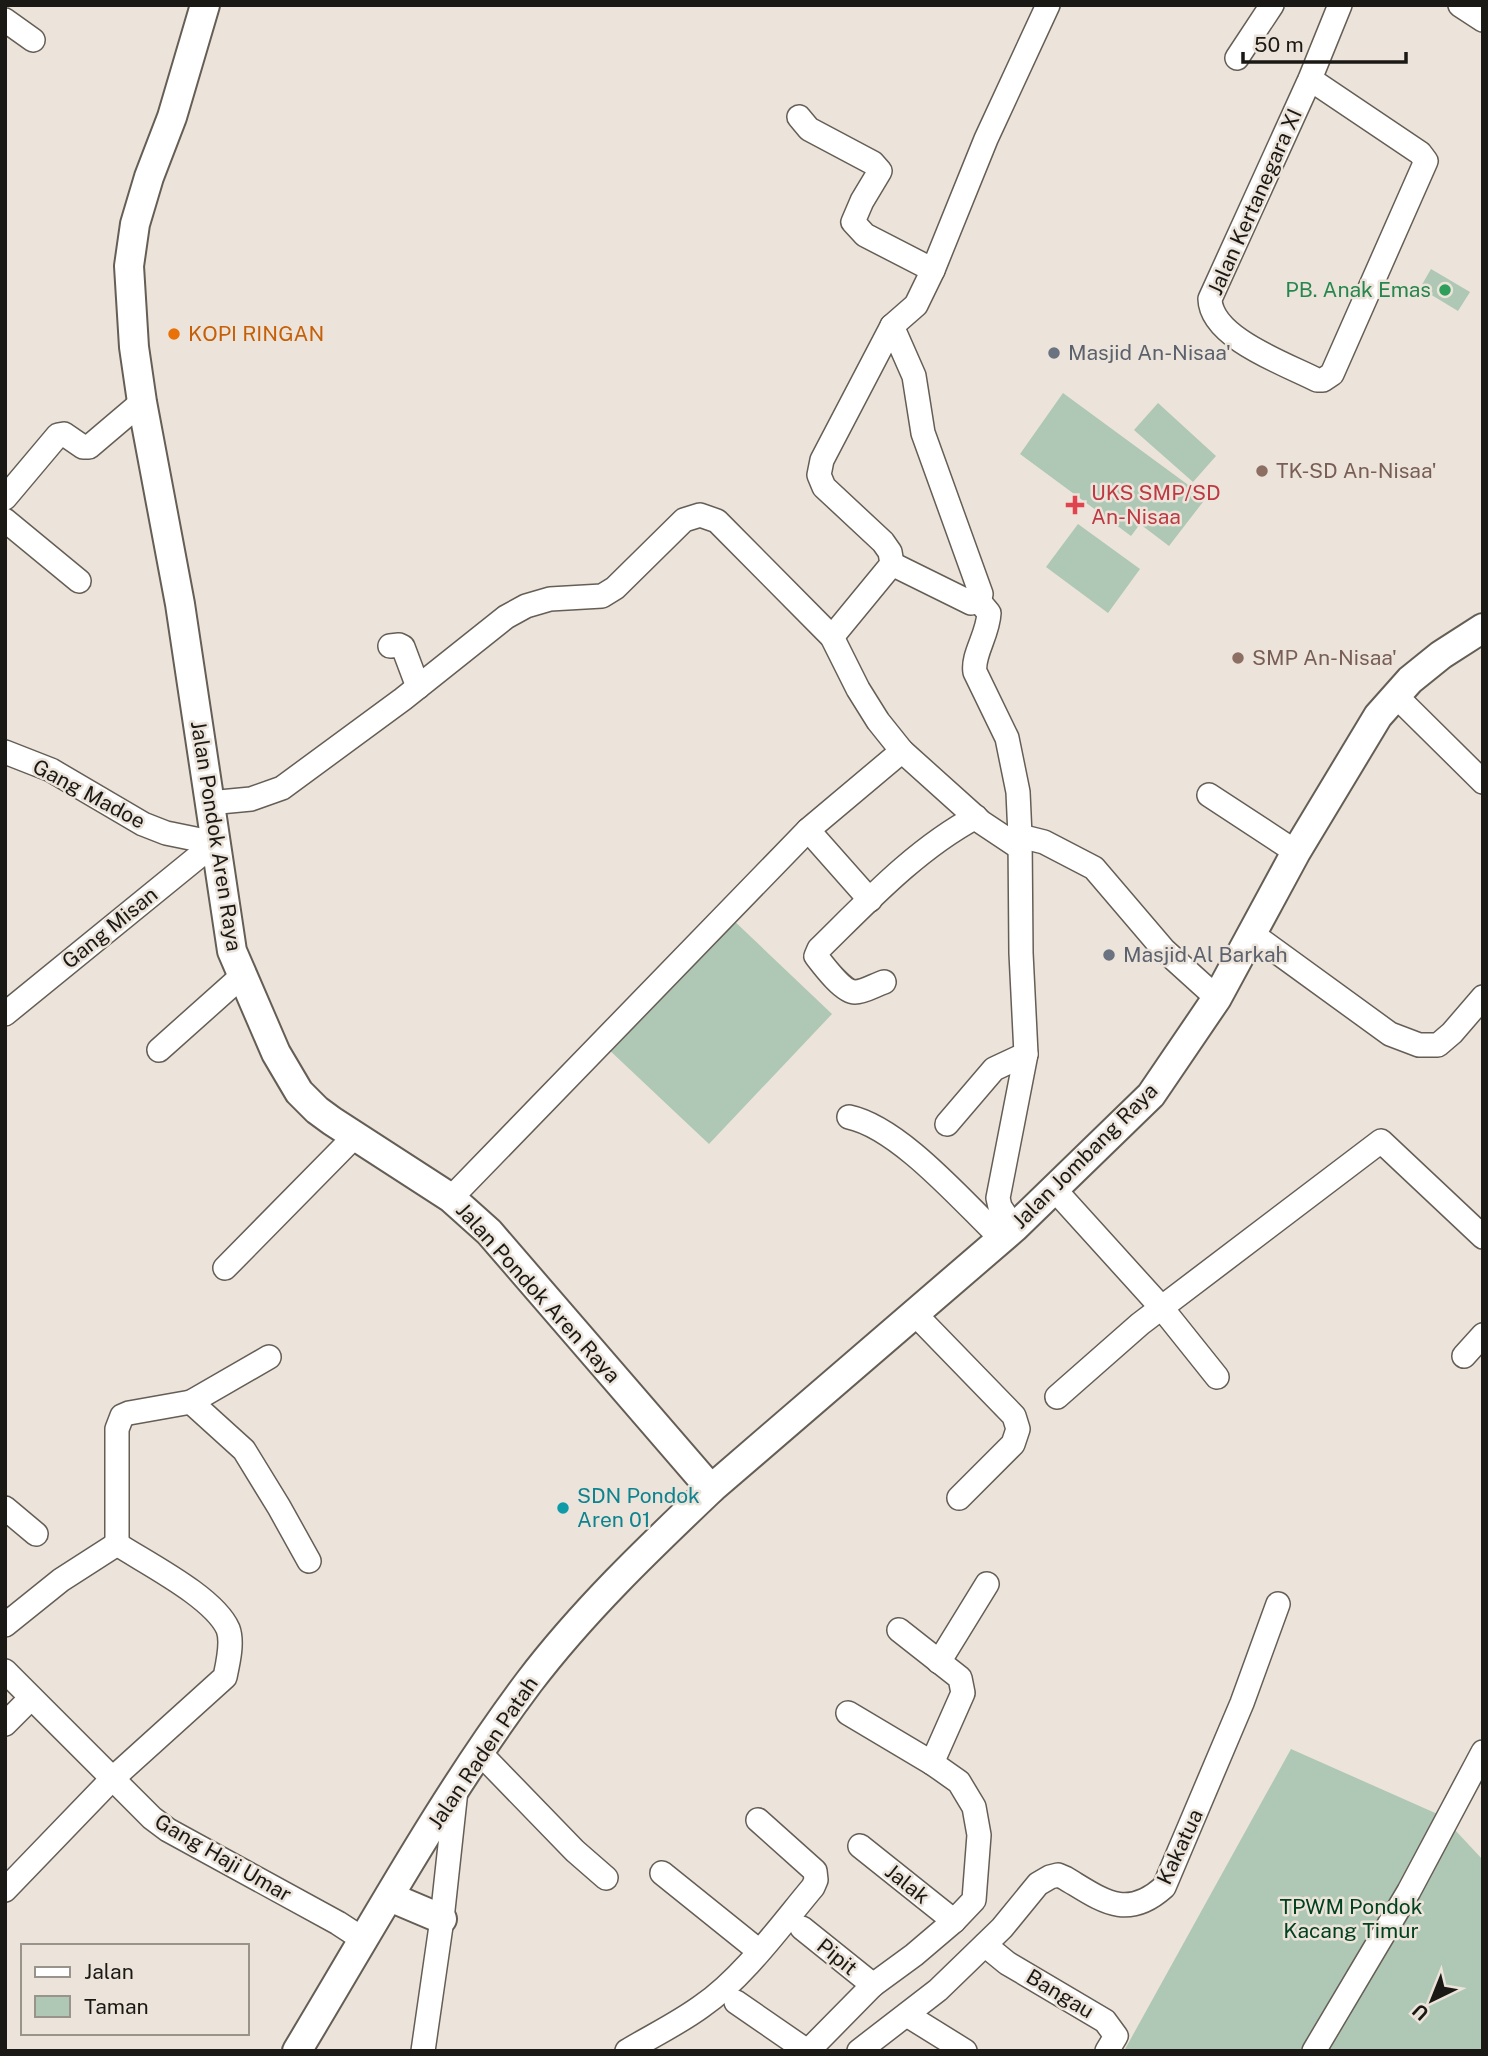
<svg xmlns="http://www.w3.org/2000/svg" width="1488" height="2056" font-family="'Public Sans',sans-serif">
  <rect width="100%" height="100%" fill="#ece4da"/>
  <g fill="#afc7b5">
    <path d="M 1431,269 L 1470,292 L 1458,311 L 1420,288 Z"/>
    <path d="M 1063,393 L 1206,498 L 1169,546 L 1140,524 L 1131,536 L 1020,454 Z"/>
    <path d="M 1158,403 L 1216,456 L 1193,482 L 1134,430 Z"/>
    <path d="M 1078,524 L 1140,569 L 1108,613 L 1046,567 Z"/>
    <path d="M 730,917 L 832,1014 L 709,1144 L 606,1047 Z"/>
    <path d="M 1291,1749 L 1442,1816 L 1483,1860 L 1483,2051 L 1124,2051 Z"/>
  </g>
  <g fill="none" stroke-linecap="round" stroke-linejoin="round">
    <defs>
      <g id="minor">
        <path d="M 1460,5 L 1483,20"/>
        <path d="M 5,20 L 33,40"/>
        <path d="M 1237,58 L 1272,5"/>
        <path d="M 1310,79 L 1420,153 L 1426,161 L 1332,374 L 1323,380 L 1317,380 C 1286,364 1211,338 1210,299 L 1310,79 L 1340,5"/>
        <path d="M 799,117 L 809,129 L 873,163 L 880,171 L 862,201 L 853,222 L 865,235 L 933,270"/>
        <path d="M 5,498 L 58,435 L 64,434 L 83,447 L 89,447 L 142,402"/>
        <path d="M 5,520 L 79,581"/>
        <path d="M 892,564 L 971,603 L 979,601 L 981,594 L 923,433 L 914,376 L 892,326"/>
        <path d="M 979,601 L 989,613 C 988,635 972,655 975,672 L 1007,738 L 1018,792 L 1020,836 L 1021,953 L 1026,1054 L 998,1198 L 1000,1207 L 1014,1228"/>
        <path d="M 832,637 L 892,564 L 890,552 L 883,542 L 824,487 L 819,475 L 822,460 L 892,326 L 916,305 L 933,270 L 986,139 L 1048,5"/>
        <path d="M 390,646 L 399,645 L 403,647 L 418,687"/>
        <path d="M 1396,696 L 1483,782"/>
        <path d="M 5,752 L 51,770 L 143,824 L 166,833 L 215,843"/>
        <path d="M 1209,795 L 1296,852"/>
        <path d="M 209,803 L 251,799 L 282,788 L 403,699 L 506,617 L 526,606 L 550,599 L 602,596 L 615,588 L 684,520 L 700,515 L 717,521 L 832,637 L 858,689 L 878,721 L 902,751 L 981,822 L 1020,848"/>
        <path d="M 808,830 L 870,900"/>
        <path d="M 1020,836 L 1044,842 L 1094,868 L 1164,950 L 1217,998"/>
        <path d="M 1251,933 L 1390,1034 L 1419,1045 L 1438,1045 L 1452,1033 L 1483,997"/>
        <path d="M 884,982 C 875,985 864,992 855,992 C 843,992 823,965 816,956 L 819,949 C 867,902 916,849 976,817"/>
        <path d="M 5,1014 L 215,843"/>
        <path d="M 159,1050 L 243,975"/>
        <path d="M 849,1117 C 900,1128 963,1202 1001,1238"/>
        <path d="M 947,1124 L 994,1069 L 1026,1054"/>
        <path d="M 1055,1190 L 1161,1307 L 1217,1377"/>
        <path d="M 451,1198 L 808,830 L 902,751"/>
        <path d="M 225,1268 L 355,1136"/>
        <path d="M 914,1313 L 1014,1416 L 1018,1429 L 1013,1444 L 959,1498"/>
        <path d="M 1464,1356 L 1483,1335"/>
        <path d="M 1057,1397 L 1140,1324 L 1381,1141 L 1483,1237"/>
        <path d="M 191,1402 L 244,1450 L 279,1507 L 309,1561"/>
        <path d="M 5,1508 L 36,1534"/>
        <path d="M 117,1544 L 117,1429 L 122,1416 L 129,1413 L 191,1402 L 269,1357"/>
        <path d="M 5,1625 L 61,1580 L 117,1544"/>
        <path d="M 899,1630 L 960,1678 L 963,1693 L 932,1763"/>
        <path d="M 939,1662 L 987,1584"/>
        <path d="M 5,1671 L 152,1818 L 168,1830 L 338,1923 L 364,1940"/>
        <path d="M 5,1724 L 31,1698"/>
        <path d="M 479,1752 L 575,1851 L 606,1878"/>
        <path d="M 860,1846 L 954,1921"/>
        <path d="M 662,1873 L 759,1951"/>
        <path d="M 5,1890 L 111,1780 L 225,1677 C 228,1663 233,1642 228,1629 C 214,1597 146,1563 117,1544"/>
        <path d="M 802,1928 L 873,1985"/>
        <path d="M 985,1945 L 1007,1963 L 1105,2021 L 1116,2036 L 1107,2051"/>
        <path d="M 736,2002 L 807,2051"/>
        <path d="M 907,2015 L 965,2051"/>
        <path d="M 423,2051 L 442,1919 L 456,1790"/>
        <path d="M 627,2051 C 652,2036 679,2023 702,2006 C 743,1978 781,1925 813,1887 L 816,1880 L 815,1871 L 758,1820"/>
        <path d="M 808,2051 L 873,1985 L 914,1955 L 954,1921 L 974,1900 L 979,1835 L 974,1807 L 959,1782 L 932,1763 L 848,1713"/>
        <path d="M 859,2051 L 938,1990 L 1002,1928 L 1038,1884 L 1050,1877 L 1058,1875 L 1065,1878 C 1102,1900 1126,1921 1164,1887 L 1242,1703 L 1278,1604"/>
        <path d="M 1314,2051 L 1409,1891 L 1483,1752"/>
      </g>
      <g id="major">
        <path d="M 205,5 L 172,117 L 149,177 L 135,224 L 129,266 L 134,347 L 142,402 L 180,604 L 232,951 L 276,1053 L 299,1092 L 317,1110 L 332,1121 L 451,1198 L 489,1232 L 711,1489"/>
        <path d="M 390,1897 L 442,1919"/>
        <path d="M 297,2051 C 372,1927 442,1798 529,1682 C 583,1611 647,1550 711,1489 L 1014,1228 L 1151,1095 L 1217,998 L 1296,852 L 1378,716 L 1410,680 L 1441,655 L 1483,628"/>
      </g>
    </defs>
    <use href="#minor" stroke="#655e55" stroke-width="26"/>
    <use href="#major" stroke="#655e55" stroke-width="32"/>
    <use href="#minor" stroke="#fff" stroke-width="23"/>
    <use href="#major" stroke="#fff" stroke-width="28"/>
  </g>
  <circle fill="#2e9e5b" stroke="#ece4da" stroke-width="2.5" cx="1445" cy="290" r="7"/>
  <circle fill="#e8710a" stroke="#ece4da" stroke-width="2.5" cx="174" cy="334" r="7"/>
  <g fill="#6b7280" stroke="#ece4da" stroke-width="2.5">
    <circle cx="1054" cy="353" r="7"/>
    <circle cx="1109" cy="955" r="7"/>
  </g>
  <g fill="#8d6e63" stroke="#ece4da" stroke-width="2.5">
    <circle cx="1262" cy="471" r="7"/>
    <circle cx="1238" cy="658" r="7"/>
  </g>
  <path fill="#e0444e" stroke="#ece4da" stroke-width="2.5" d="M1071.5 494.5h7v7h7v7h-7v7h-7v-7h-7v-7h7z"/>
  <circle fill="#0f9aa8" stroke="#ece4da" stroke-width="2.5" cx="563" cy="1508" r="7"/>
  <g text-anchor="middle" stroke-width="5" stroke-linejoin="round" paint-order="stroke">
    <g font-size="21" fill="#1b1915" stroke="#ece4da">
      <text transform="translate(1255 202) rotate(-66)" y="7">Jalan Kertanegara XI</text>
      <text transform="translate(89 794) rotate(28)" y="7">Gang Madoe</text>
      <text transform="translate(216 836) rotate(81)" y="7">Jalan Pondok Aren Raya</text>
      <text transform="translate(110 928) rotate(-39)" y="7">Gang Misan</text>
      <text transform="translate(1085 1156) rotate(-45)" y="7">Jalan Jombang Raya</text>
      <text transform="translate(538 1293) rotate(48)" y="7">Jalan Pondok Aren Raya</text>
      <text transform="translate(483 1753) rotate(-56)" y="7">Jalan Raden Patah</text>
      <text transform="translate(1180 1847) rotate(-65)" y="7">Kakatua</text>
      <text transform="translate(223 1858) rotate(30)" y="7">Gang Haji Umar</text>
      <text transform="translate(907 1884) rotate(39)" y="7">Jalak</text>
      <text transform="translate(837 1957) rotate(39)" y="7">Pipit</text>
      <text transform="translate(1060 1994) rotate(31)" y="7">Bangau</text>
    </g>
    <g font-size="21" fill="#27864d" stroke="#ece4da" text-anchor="end">
      <text x="1431" y="297">PB. Anak Emas</text>
    </g>
    <g font-size="21" fill="#c56008" stroke="#ece4da" text-anchor="start">
      <text x="188" y="341">KOPI RINGAN</text>
    </g>
    <g font-size="21" fill="#5b616d" stroke="#ece4da" text-anchor="start">
      <text x="1068" y="360">Masjid An-Nisaa'</text>
      <text x="1123" y="962">Masjid Al Barkah</text>
    </g>
    <g font-size="21" fill="#785e54" stroke="#ece4da" text-anchor="start">
      <text x="1276" y="478">TK-SD An-Nisaa'</text>
      <text x="1252" y="665">SMP An-Nisaa'</text>
    </g>
    <g font-size="21" fill="#be3a42" stroke="#ece4da" text-anchor="start">
      <text x="1091" y="500">UKS SMP/SD<tspan x="1091" dy="24">An-Nisaa</tspan></text>
    </g>
    <g font-size="21" fill="#0d838f" stroke="#ece4da" text-anchor="start">
      <text x="577" y="1503">SDN Pondok<tspan x="577" dy="24">Aren 01</tspan></text>
    </g>
    <g font-size="21" fill="#00411f" stroke="#ece4da">
      <text x="1351" y="1914">TPWM Pondok<tspan x="1351" dy="24">Kacang Timur</tspan></text>
    </g>
  </g>
  <rect width="1488" height="2056" fill="none" stroke="#1b1915" stroke-width="14"/>
  <rect x="21" y="1944" width="228" height="91" fill="#ece4da" stroke="#98938b" stroke-width="2"/>
  <rect x="35" y="1967" width="35" height="10" fill="#ffffff" stroke="#98938b" stroke-width="2"/>
  <text x="84" y="1979" font-size="21" fill="#1b1915">Jalan</text>
  <rect x="35" y="1996" width="35" height="21" fill="#afc7b5" stroke="#98938b" stroke-width="2"/>
  <text x="84" y="2014" font-size="21" fill="#1b1915">Taman</text>
  <g transform="translate(1432 2000) rotate(223)" stroke="#ece4da" stroke-width="5" paint-order="stroke">
  <path d="M0-5L12 26L0 18L-12 26Z" fill="#1b1915"/>
  <text y="-10" font-size="19" font-weight="bold" text-anchor="middle" fill="#1b1915">U</text>
  </g>
  <path d="M1243 52v10h163v-10" fill="none" stroke="#1b1915" stroke-width="3.5"/>
  <text x="1254" y="52" font-size="21" fill="#1b1915" stroke="#ece4da" stroke-width="5" paint-order="stroke">50 m</text>
</svg>
